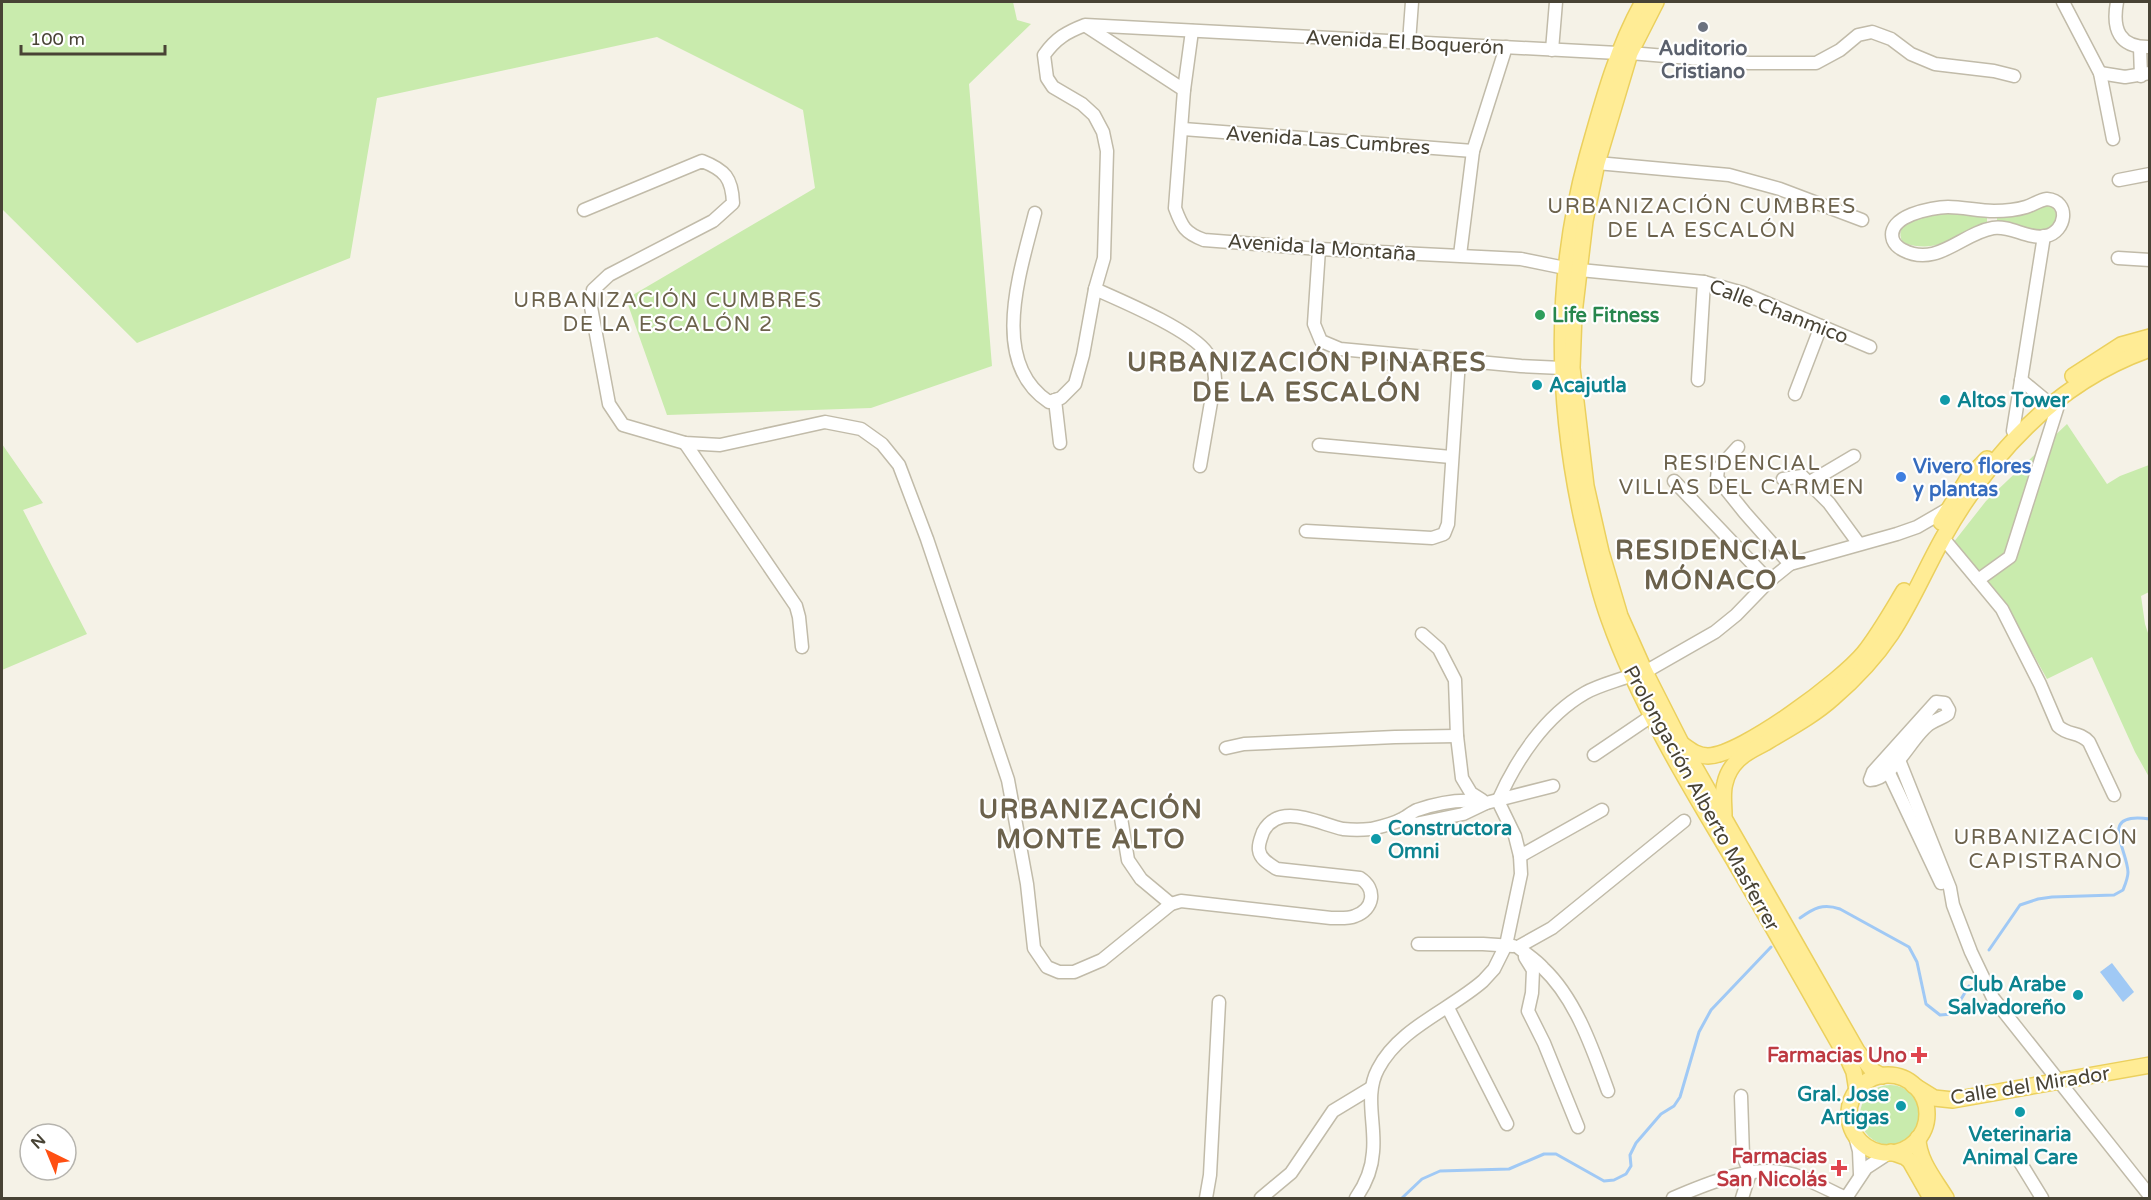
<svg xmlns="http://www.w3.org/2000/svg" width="2151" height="1200" font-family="'Varela Round',sans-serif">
  <rect width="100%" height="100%" fill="#f5f2e7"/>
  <g fill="#c9ebad">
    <path d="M 2,2 L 1013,2 L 1017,20 L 1031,24 L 969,84 L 992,366 L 871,408 L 667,415 L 626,299 L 815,188 L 803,110 L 657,37 L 377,98 L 350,258 L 137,343 L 2,209 Z"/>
    <path d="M 2043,204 L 2051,206 L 2055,211 L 2057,218 L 2051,227 L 2045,231 L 1997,223 L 1997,216 Z"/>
    <path d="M 1939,211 L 1987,216 L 1987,222 C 1952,233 1943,255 1903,243 C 1891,221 1924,215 1939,211 Z"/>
    <path d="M 2067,424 L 2107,484 L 2120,476 L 2149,465 L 2149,592 L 2141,596 L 2145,624 L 2149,636 L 2149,777 L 2135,752 L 2092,657 L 2047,679 L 2013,618 L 1953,543 L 1986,501 Z"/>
    <path d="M 2,444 L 43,503 L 23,510 L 87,634 L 2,670 Z"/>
    <circle cx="1890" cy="1115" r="30"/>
  </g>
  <path fill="#a0c9f5" d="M 2112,963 L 2134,992 L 2123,1002 L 2100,972 Z"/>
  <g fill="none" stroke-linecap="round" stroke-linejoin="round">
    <g stroke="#a0c9f5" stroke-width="3">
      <path d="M 1800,918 C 1814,908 1823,903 1840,909 L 1909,947 L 1917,962 L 1926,1004 L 1940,1015 L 1952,1014 L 1969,986"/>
      <path d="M 1989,950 L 2020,905 L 2038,899 L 2052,897 L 2114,895 L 2123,890 C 2125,885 2128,878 2128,872 C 2127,848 2097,811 2150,819"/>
      <path d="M 1402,1198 L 1422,1179 L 1440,1171 L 1509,1169 L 1544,1154 L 1556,1154 L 1604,1181 L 1614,1180 L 1626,1174 L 1631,1166 L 1630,1155 L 1636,1143 L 1661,1114 L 1674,1106 L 1680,1097 L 1699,1032 L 1711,1010 L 1771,947"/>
    </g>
    <defs>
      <g id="minor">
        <path d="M 2063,2 L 2100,73 L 2113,139"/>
        <path d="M 2117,2 C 2112,29 2119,48 2150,47"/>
        <path d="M 1086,26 L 1184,90"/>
        <path d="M 1192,31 L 1184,90 L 1175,208 C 1182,227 1185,233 1204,240 L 1319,249 L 1521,259 L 1565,268"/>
        <path d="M 1409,42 L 1412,2"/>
        <path d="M 2140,47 L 2141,76"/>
        <path d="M 1552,50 L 1556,2"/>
        <path d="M 1630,53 L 1749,63 L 1816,63 L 1840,50 L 1858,35 L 1872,32 L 1891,39 L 1911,54 L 1935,64 L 1994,71 L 2014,76"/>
        <path d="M 2100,73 L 2125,77 L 2150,73"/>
        <path d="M 1183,129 L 1473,151"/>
        <path d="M 1597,163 L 1729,175 L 1780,189 L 1862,220"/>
        <path d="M 2119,180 L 2150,174"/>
        <path d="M 2047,199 C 2071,201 2066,232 2046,236 C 2028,240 2011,225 1993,228 C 1962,233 1937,268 1903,250 C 1899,248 1895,245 1893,240 C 1885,216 1932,207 1948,207 C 1963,207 1979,211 1994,211 C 2004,211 2016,210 2026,207 C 2033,205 2039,200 2047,199 Z"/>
        <path d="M 584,210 L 702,161 C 725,170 732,178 733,203 L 713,221 L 609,275 L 593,290 L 591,307 L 609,404 L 623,425 L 685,443 L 720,445 L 825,422 L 861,429 L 882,444 L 899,465 L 927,539 L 1008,780 L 1027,884 L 1034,948 L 1047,967 L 1059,972 L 1074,972 L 1102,960 L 1171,904 L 1181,901 L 1331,918 C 1338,918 1348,919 1355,916 C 1374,909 1377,889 1360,878 L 1277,869 C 1269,864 1260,859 1259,850 C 1258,844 1261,838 1263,832 C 1279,801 1319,824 1343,829 C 1352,830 1362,830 1371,829 C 1380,827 1393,824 1402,819 C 1407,817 1412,812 1417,810 C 1438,803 1465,798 1486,803"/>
        <path d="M 1035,213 C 1021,270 988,362 1049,402 L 1061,398 L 1075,384 L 1083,355 L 1095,289 L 1104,258 L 1107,151 L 1103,132 L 1094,115 L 1082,104 L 1053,87 L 1047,78 L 1044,55 C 1056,38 1067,32 1085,25 L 1618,53"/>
        <path d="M 1319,249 L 1314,324 L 1321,341 L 1340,349 L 1521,366 L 1562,368"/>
        <path d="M 1460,255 L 1473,151 L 1506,47"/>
        <path d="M 2118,258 L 2150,260"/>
        <path d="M 1580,270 L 1704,282 L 1743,293 L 1870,347"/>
        <path d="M 1095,289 C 1122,301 1191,330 1207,353 C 1214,361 1214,369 1215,379 L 1200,466"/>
        <path d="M 1698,380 L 1704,282"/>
        <path d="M 2021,380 L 2044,399"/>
        <path d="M 1795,394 L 1821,326"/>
        <path d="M 2061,396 L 2010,557 L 1978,580 L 2002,609 L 2040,684 L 2058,726 C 2068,736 2079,731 2089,742 L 2114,795"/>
        <path d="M 1055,400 L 1060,443"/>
        <path d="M 2013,431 L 2044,236"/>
        <path d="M 685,443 L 796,606 L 799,617 L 802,647"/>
        <path d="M 1319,445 L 1451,457"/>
        <path d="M 1738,447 L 1718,469 L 1717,478 L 1745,513 L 1790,564"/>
        <path d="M 1783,479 L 1802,476 L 1829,503 L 1859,544"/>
        <path d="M 1674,481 L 1769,581"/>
        <path d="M 1810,482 L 1854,456"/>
        <path d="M 1306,531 L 1432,538 L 1444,534 L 1448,524 L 1459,360"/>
        <path d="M 1943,538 L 1978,580"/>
        <path d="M 1422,634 L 1439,649 L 1455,680 L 1457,736 L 1462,778 L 1471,793 L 1482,800"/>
        <path d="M 1645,672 L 1715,632 L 1736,615 L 1769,581 L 1790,564 L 1897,534 L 1917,527 L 1948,509"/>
        <path d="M 1936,702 L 1945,703 L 1949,710 L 1948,714 C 1943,718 1937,719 1931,723 C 1913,733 1894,780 1870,780 L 1873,772 Z"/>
        <path d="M 1226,748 L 1244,744 L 1395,737 L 1457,736"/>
        <path d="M 1594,755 L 1653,715"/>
        <path d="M 1899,760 L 1950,888 L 1953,905 L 1971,952 L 1993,998 L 2150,1196"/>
        <path d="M 1888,771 L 1941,883"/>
        <path d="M 1121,818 L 1128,860 L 1141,879 L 1171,904"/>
        <path d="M 1400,821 L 1415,824 L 1463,814 L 1486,803 L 1553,786"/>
        <path d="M 1520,856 L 1602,810"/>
        <path d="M 1418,944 L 1483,944 L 1513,946"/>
        <path d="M 1525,957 L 1533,970 L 1532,993 L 1528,1011 L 1544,1043 L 1578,1127"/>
        <path d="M 1448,1008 L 1507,1124"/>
        <path d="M 1608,1091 C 1593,1050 1576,999 1543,968 C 1536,960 1526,954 1518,947 L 1552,928 L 1684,821"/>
        <path d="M 1741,1096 L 1743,1156 L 1750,1173 L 1742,1198"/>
        <path d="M 1855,1136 L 1859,1151 L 1860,1174"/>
        <path d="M 2020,1162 L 2042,1198"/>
        <path d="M 1206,1198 L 1210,1175 L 1219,1002"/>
        <path d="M 1261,1198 L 1291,1173 L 1333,1111 L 1371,1088"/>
        <path d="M 1356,1198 C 1365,1185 1372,1169 1373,1152 C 1376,1124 1364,1095 1378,1069 C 1399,1028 1450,1010 1483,981 L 1494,969 L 1506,945 L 1521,874 L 1520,856 L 1515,836 L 1498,801 C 1516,760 1545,716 1585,693 C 1599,685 1617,681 1632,675"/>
        <path d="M 1673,1198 C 1709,1183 1755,1162 1795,1175 C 1812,1181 1829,1190 1846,1198"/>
        <path d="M 1846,1198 L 1866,1168 L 1889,1153"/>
      </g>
      <g id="major">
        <path d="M 1643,2 C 1616,50 1602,104 1587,157 C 1554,277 1556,399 1582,519 C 1590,553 1597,586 1609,619 C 1638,701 1690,787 1735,862 C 1774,928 1811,995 1849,1061 L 1854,1072 L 1857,1091"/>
        <path d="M 1656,2 L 1630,53 L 1597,163 L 1585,221 L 1574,314 L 1572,368 L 1586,486 L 1601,552 L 1620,616 L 1645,672 L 1681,743 L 1857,1051 L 1873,1071 L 1882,1076"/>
        <path d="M 2073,376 L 2121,345 L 2150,337"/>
        <path d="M 1941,522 L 1967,480 L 1987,459"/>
        <path d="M 1683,745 C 1691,751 1698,756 1708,756 C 1742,755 1842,680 1864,653 C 1879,634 1892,611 1904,591"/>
        <path d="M 1724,815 C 1724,804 1722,793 1725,783 C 1727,774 1732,766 1738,760 C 1746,752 1756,748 1765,743 C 1788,729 1813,716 1833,698 C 1855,679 1875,658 1891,634 C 1911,604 1925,570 1943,538 C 1991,453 2056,382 2150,349"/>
        <circle cx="1888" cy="1114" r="39"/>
        <path d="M 1913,1085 L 1934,1098 L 1953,1100 L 2150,1065"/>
        <path d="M 1918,1138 C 1918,1160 1935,1180 1946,1198"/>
        <path d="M 1891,1152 L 1905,1157 L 1910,1161 L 1931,1198"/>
      </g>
    </defs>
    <use href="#minor" stroke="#c1bba9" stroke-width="15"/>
    <use href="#major" stroke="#ebd05e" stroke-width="18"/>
    <use href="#minor" stroke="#fff" stroke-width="12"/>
    <use href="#major" stroke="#ffec95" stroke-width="15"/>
  </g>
  <circle fill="#6b7280" stroke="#fff" stroke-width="2" cx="1703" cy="27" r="6"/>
  <circle fill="#2e9e5b" stroke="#fff" stroke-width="2" cx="1540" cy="315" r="6"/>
  <g fill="#0f9aa8" stroke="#fff" stroke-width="2">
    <circle cx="1537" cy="385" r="6"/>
    <circle cx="1945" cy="400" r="6"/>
    <circle cx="1376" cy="839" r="6"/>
    <circle cx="2078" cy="995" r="6"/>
    <circle cx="1901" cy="1106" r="6"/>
    <circle cx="2020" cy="1112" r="6"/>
  </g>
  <circle fill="#3f7fe0" stroke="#fff" stroke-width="2" cx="1901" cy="477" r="6"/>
  <g fill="#e0444e" stroke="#fff" stroke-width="2">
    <path d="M1916 1046h6v6h6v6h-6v6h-6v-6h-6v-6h6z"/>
    <path d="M1836 1159h6v6h6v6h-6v6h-6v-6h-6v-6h6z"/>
  </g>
  <g text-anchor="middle" stroke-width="4.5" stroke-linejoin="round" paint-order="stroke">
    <g font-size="20" fill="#484335" stroke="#fff">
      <text transform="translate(1405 42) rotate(3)" y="7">Avenida El Boquerón</text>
      <text transform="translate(1328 140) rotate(4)" y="7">Avenida Las Cumbres</text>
      <text transform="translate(1322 247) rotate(4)" y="7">Avenida la Montaña</text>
      <text transform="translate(1779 311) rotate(21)" y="7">Calle Chanmico</text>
      <text transform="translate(1702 798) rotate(61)" y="7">Prolongación Alberto Masferrer</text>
      <text transform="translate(2030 1085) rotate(-9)" y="7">Calle del Mirador</text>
    </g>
    <g font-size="20" font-weight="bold" fill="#5b616d" stroke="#fff">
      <text x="1703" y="55">Auditorio<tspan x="1703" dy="23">Cristiano</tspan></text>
    </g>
    <g font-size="20" font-weight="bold" fill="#27864d" stroke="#fff" text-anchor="start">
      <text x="1552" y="322">Life Fitness</text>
    </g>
    <g font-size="20" font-weight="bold" fill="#0d838f" stroke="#fff" text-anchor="start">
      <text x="1549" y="392">Acajutla</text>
      <text x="1957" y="407">Altos Tower</text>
      <text x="1388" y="835">Constructora<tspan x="1388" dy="23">Omni</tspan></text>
      <text x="2066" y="991" text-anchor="end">Club Arabe<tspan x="2066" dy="23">Salvadoreño</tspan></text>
      <text x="1889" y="1101" text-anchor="end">Gral. Jose<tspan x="1889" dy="23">Artigas</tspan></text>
      <text x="2020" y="1141" text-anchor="middle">Veterinaria<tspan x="2020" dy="23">Animal Care</tspan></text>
    </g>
    <g font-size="20" font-weight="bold" fill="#366cbe" stroke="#fff" text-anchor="start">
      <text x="1913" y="473">Vivero flores<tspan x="1913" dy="23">y plantas</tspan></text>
    </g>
    <g font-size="20" font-weight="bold" fill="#be3a42" stroke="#fff" text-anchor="end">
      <text x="1907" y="1062">Farmacias Uno</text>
      <text x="1827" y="1163">Farmacias<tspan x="1827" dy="23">San Nicolás</tspan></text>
    </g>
    <g font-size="21" letter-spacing="1.5" fill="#6c624c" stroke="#fff">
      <text x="1702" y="213">URBANIZACIÓN CUMBRES<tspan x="1702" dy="24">DE LA ESCALÓN</tspan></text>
      <text x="668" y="307">URBANIZACIÓN CUMBRES<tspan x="668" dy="24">DE LA ESCALÓN 2</tspan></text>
      <text x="1742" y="470">RESIDENCIAL<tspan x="1742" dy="24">VILLAS DEL CARMEN</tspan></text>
      <text x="2046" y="844">URBANIZACIÓN<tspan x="2046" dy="24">CAPISTRANO</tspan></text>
    </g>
    <g font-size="26" font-weight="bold" letter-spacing="1.5" fill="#6c624c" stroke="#fff">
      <text x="1307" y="371">URBANIZACIÓN PINARES<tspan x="1307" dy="30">DE LA ESCALÓN</tspan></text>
      <text x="1711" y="559">RESIDENCIAL<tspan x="1711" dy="30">MÓNACO</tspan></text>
      <text x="1091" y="818">URBANIZACIÓN<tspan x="1091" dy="30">MONTE ALTO</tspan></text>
    </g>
  </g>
  <rect width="2151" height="1200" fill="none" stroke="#484335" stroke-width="6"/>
  <g transform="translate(48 1152) rotate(317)"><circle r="28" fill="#ffffff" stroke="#b6b4ae" stroke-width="1.5"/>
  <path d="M0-4.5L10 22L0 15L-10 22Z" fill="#ff5013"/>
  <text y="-9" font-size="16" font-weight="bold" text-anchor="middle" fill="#484335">N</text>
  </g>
  <path d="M21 45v9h144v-9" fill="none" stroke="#484335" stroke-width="3"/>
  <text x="30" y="45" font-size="18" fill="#484335" stroke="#ffffff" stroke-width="4.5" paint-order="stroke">100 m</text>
</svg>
